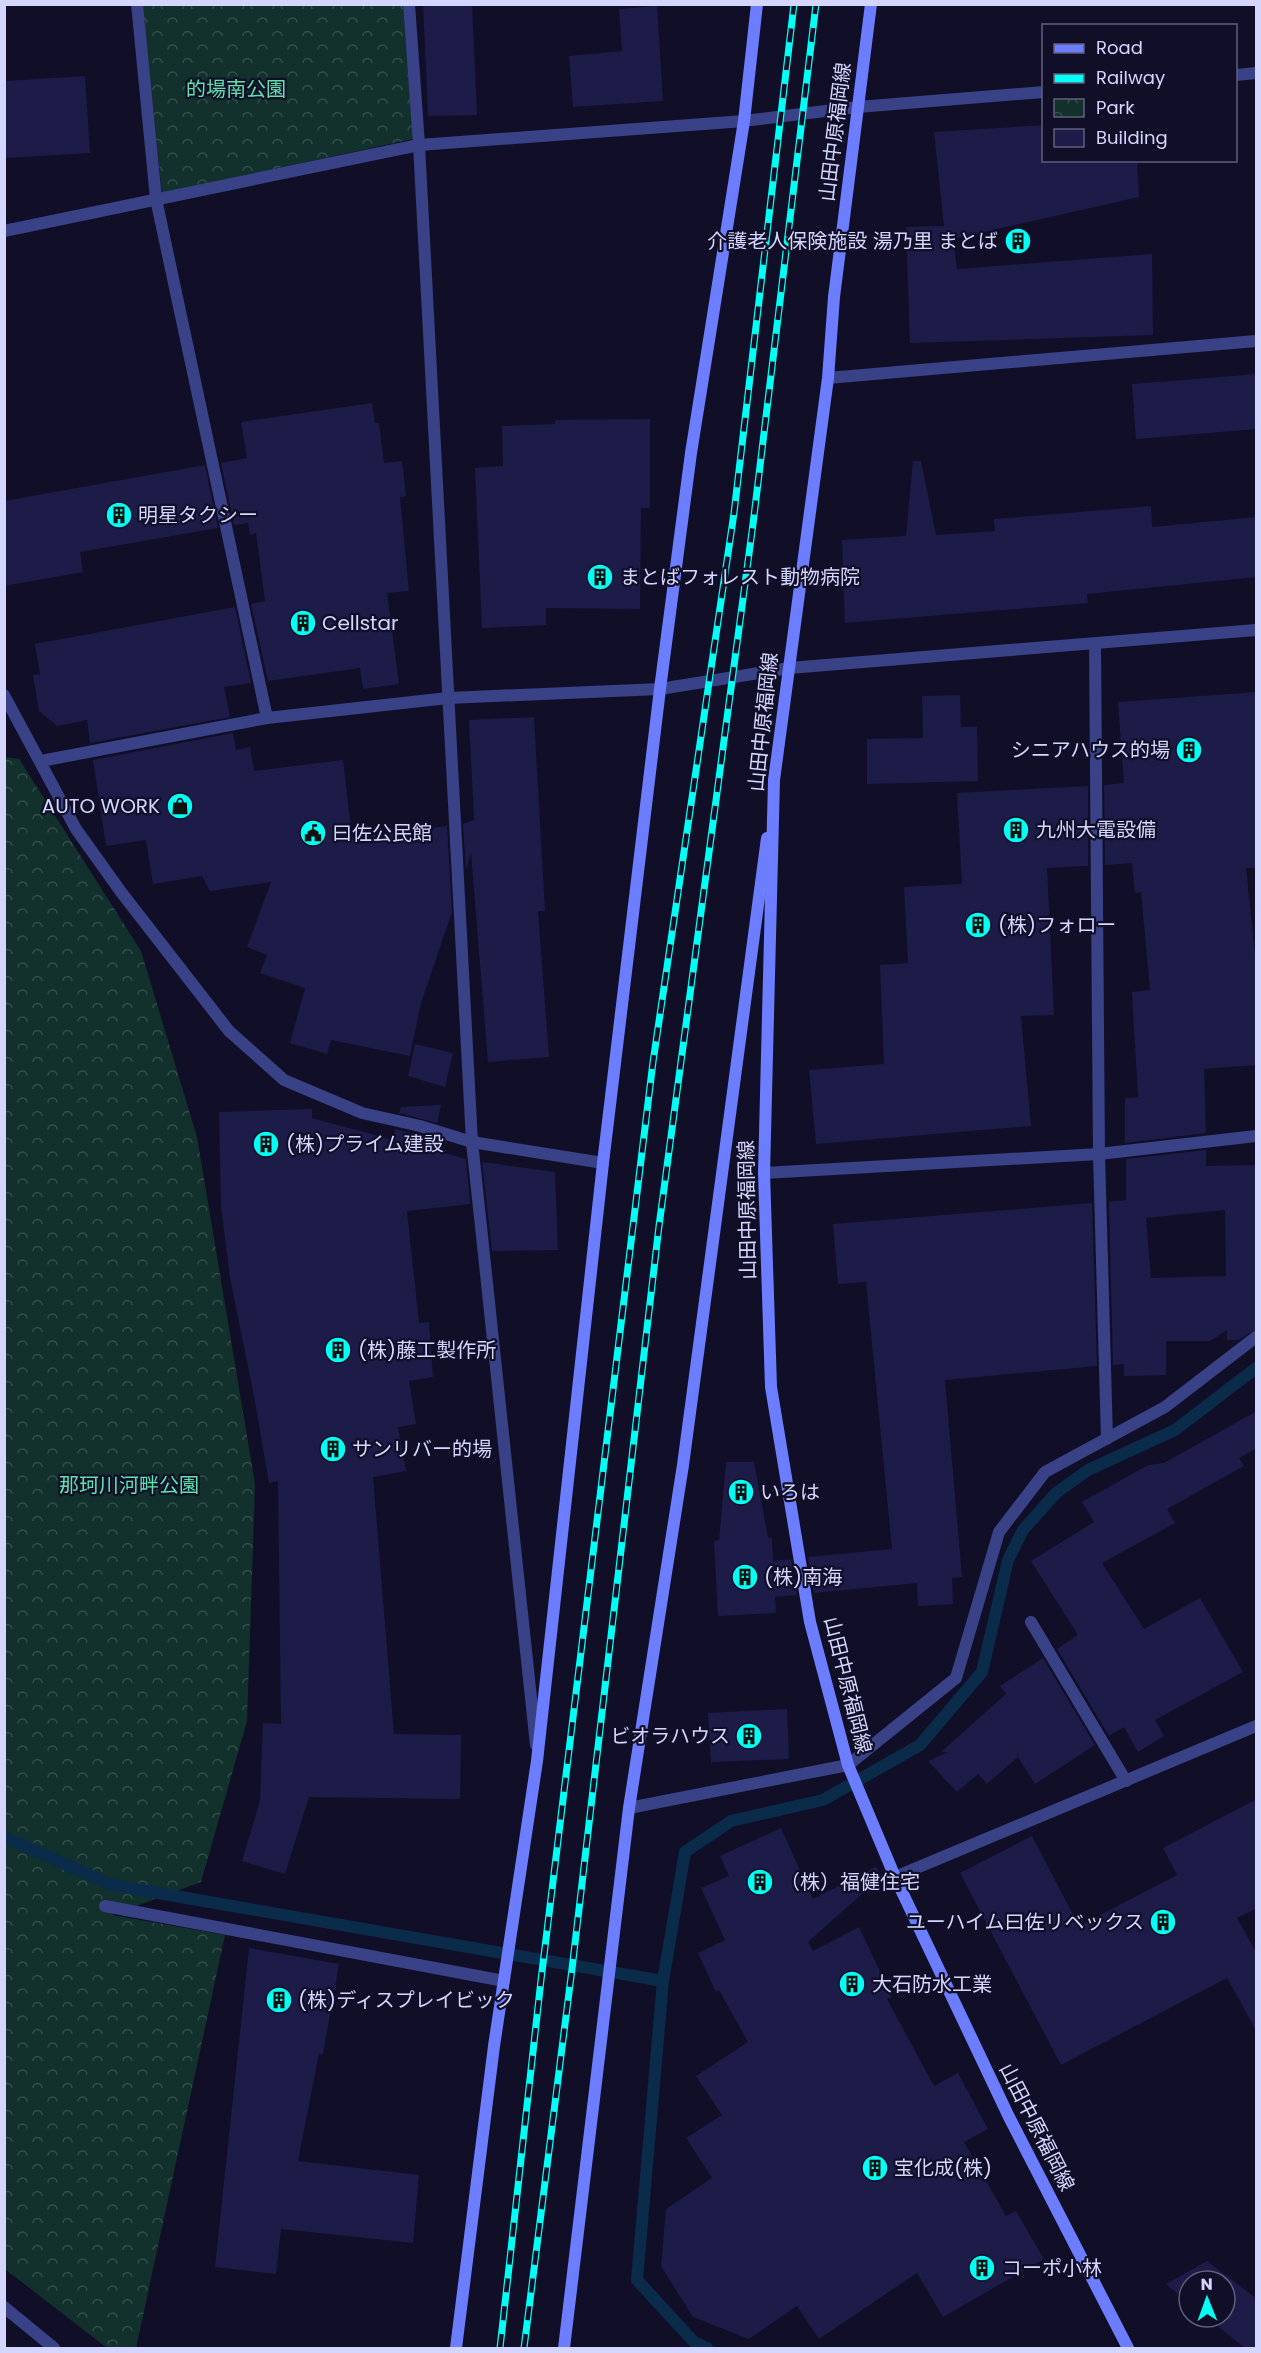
<svg xmlns="http://www.w3.org/2000/svg" width="1261" height="2353" font-family="Poppins,'Noto Sans JP',sans-serif">
  <defs>
    <pattern id="park-crowns" width="20" height="18" patternUnits="userSpaceOnUse" patternTransform="scale(1.5)"><rect width="20" height="18" fill="#12312c"/><path d="M2 6a3 3 0 1 1 6 0M12 15a3 3 0 1 1 6 0" fill="none" stroke="#344e4c"/></pattern>
  </defs>
  <rect width="100%" height="100%" fill="#100f27"/>
  <g fill="url(#park-crowns)">
    <path d="M 142,5 L 403,5 L 413,139 L 162,193 Z"/>
    <path d="M 4,757 L 19,759 L 141,951 L 197,1137 L 255,1484 L 247,1721 L 201,1882 L 112,1915 L 225,1935 L 136,2348 L 107,2348 L 5,2269 Z"/>
  </g>
  <g fill="none" stroke-linecap="round" stroke-linejoin="round">
    <g stroke="#0b2b4a" stroke-width="12">
      <path d="M 4,1837 L 112,1885 L 663,1981"/>
      <path d="M 707,2348 L 694,2342 L 637,2280 L 663,1981 L 685,1852 L 731,1821 L 823,1800 L 920,1745 L 982,1672 L 1008,1560 L 1023,1530 L 1056,1493 L 1088,1470 L 1175,1430 L 1256,1368"/>
    </g>
  </g>
  <g fill="#1d1b48" fill-rule="evenodd">
    <path d="M 423,4 L 472,4 L 477,115 L 428,116 Z"/>
    <path d="M 657,6 L 663,101 L 573,107 L 569,56 L 622,51 L 619,9 Z"/>
    <path d="M 85,76 L 90,153 L 4,158 L 4,81 Z"/>
    <path d="M 1044,125 L 1044,160 L 1137,160 L 1139,197 L 953,239 L 957,269 L 1152,254 L 1153,335 L 910,343 L 906,227 L 944,226 L 934,132 Z"/>
    <path d="M 1257,374 L 1257,429 L 1136,439 L 1132,384 Z"/>
    <path d="M 372,403 L 375,423 L 379,423 L 384,463 L 402,461 L 406,496 L 400,497 L 409,591 L 387,593 L 399,684 L 363,689 L 360,668 L 268,681 L 251,604 L 265,601 L 256,533 L 250,535 L 248,523 L 234,525 L 221,463 L 247,458 L 241,422 Z"/>
    <path d="M 650,419 L 650,508 L 641,508 L 640,609 L 546,608 L 546,625 L 482,628 L 475,468 L 503,466 L 502,426 L 555,424 L 555,420 Z"/>
    <path d="M 913,461 L 921,461 L 936,535 L 995,531 L 994,519 L 1151,506 L 1152,527 L 1257,517 L 1257,577 L 1087,594 L 1088,603 L 845,623 L 842,540 L 906,536 Z"/>
    <path d="M 205,465 L 218,528 L 80,552 L 83,572 L 4,586 L 4,501 Z"/>
    <path d="M 235,607 L 251,683 L 224,687 L 230,717 L 90,743 L 87,720 L 57,726 L 39,711 L 33,675 L 40,674 L 35,644 Z"/>
    <path d="M 1257,692 L 1257,868 L 1246,868 L 1257,973 L 1257,1065 L 1204,1069 L 1206,1133 L 1125,1143 L 1125,1098 L 1138,1097 L 1132,992 L 1150,990 L 1141,892 L 1135,893 L 1132,863 L 1105,865 L 1104,785 L 1124,783 L 1118,702 Z"/>
    <path d="M 960,695 L 961,727 L 977,727 L 978,781 L 867,784 L 867,739 L 923,738 L 922,696 Z"/>
    <path d="M 534,717 L 545,911 L 538,911 L 549,1057 L 488,1062 L 471,853 L 466,870 L 463,824 L 474,820 L 469,720 Z"/>
    <path d="M 233,733 L 236,750 L 250,747 L 254,771 L 343,760 L 352,837 L 447,826 L 452,912 L 421,1003 L 410,1056 L 331,1040 L 327,1054 L 290,1043 L 305,988 L 260,973 L 267,955 L 247,947 L 271,882 L 210,891 L 202,876 L 153,884 L 146,840 L 106,846 L 93,760 Z"/>
    <path d="M 1088,786 L 1088,866 L 1047,868 L 1054,1015 L 1021,1016 L 1031,1126 L 816,1144 L 809,1070 L 884,1064 L 880,965 L 908,963 L 904,887 L 962,884 L 957,793 Z"/>
    <path d="M 415,1044 L 453,1053 L 445,1087 L 408,1076 Z"/>
    <path d="M 441,1105 L 437,1123 L 399,1113 L 401,1107 Z"/>
    <path d="M 312,1109 L 312,1118 L 393,1140 L 395,1129 L 433,1139 L 431,1149 L 466,1159 L 470,1204 L 407,1211 L 419,1323 L 429,1322 L 433,1377 L 409,1381 L 416,1424 L 398,1427 L 406,1471 L 373,1477 L 394,1734 L 461,1735 L 460,1799 L 309,1797 L 285,1874 L 242,1861 L 260,1801 L 263,1723 L 281,1724 L 278,1481 L 269,1483 L 254,1396 L 230,1278 L 221,1206 L 219,1112 Z"/>
    <path d="M 1206,1150 L 1206,1166 L 1257,1165 L 1257,1329 L 1238,1340 L 1227,1340 L 1227,1330 L 1210,1341 L 1166,1341 L 1166,1375 L 1124,1376 L 1124,1364 L 1113,1365 L 1109,1202 L 1126,1200 L 1126,1159 ZM 1225,1210 L 1226,1276 L 1151,1278 L 1146,1218 Z"/>
    <path d="M 482,1162 L 555,1172 L 558,1250 L 492,1251 Z"/>
    <path d="M 1092,1203 L 1097,1366 L 945,1380 L 962,1577 L 952,1578 L 953,1604 L 918,1606 L 917,1583 L 814,1593 L 808,1557 L 892,1549 L 866,1282 L 838,1284 L 833,1224 Z"/>
    <path d="M 1257,1411 L 1257,1448 L 1239,1458 L 1244,1466 L 1167,1509 L 1175,1523 L 1102,1563 L 1144,1629 L 1200,1598 L 1243,1672 L 1155,1720 L 1164,1736 L 1138,1752 L 1124,1727 L 1109,1736 L 1057,1649 L 1078,1635 L 1031,1561 L 1094,1522 L 1082,1502 L 1148,1465 L 1164,1463 Z"/>
    <path d="M 726,1462 L 754,1462 L 768,1538 L 772,1538 L 773,1561 L 791,1559 L 797,1595 L 775,1597 L 776,1613 L 718,1616 L 714,1541 L 719,1540 Z"/>
    <path d="M 1043,1658 L 1095,1745 L 1035,1784 L 1018,1757 L 987,1784 L 978,1774 L 957,1792 L 928,1761 L 948,1752 L 941,1752 L 1006,1694 L 1000,1686 Z"/>
    <path d="M 787,1709 L 789,1759 L 711,1762 L 708,1713 Z"/>
    <path d="M 1257,1799 L 1257,1908 L 1237,1918 L 1257,1954 L 1257,2032 L 1227,1978 L 1061,2065 L 960,1873 L 1032,1836 L 1079,1926 L 1177,1875 L 1163,1848 Z"/>
    <path d="M 781,1828 L 813,1899 L 876,1867 L 882,1876 L 808,1942 L 813,1951 L 859,1927 L 892,1997 L 887,1999 L 934,2086 L 958,2073 L 988,2129 L 964,2142 L 1006,2216 L 1016,2211 L 1044,2259 L 943,2317 L 917,2273 L 819,2339 L 797,2306 L 749,2339 L 693,2317 L 661,2266 L 666,2209 L 712,2178 L 686,2138 L 722,2115 L 696,2076 L 748,2042 L 719,1990 L 716,1992 L 698,1953 L 725,1940 L 701,1888 L 729,1876 L 720,1856 Z"/>
    <path d="M 249,1948 L 339,1964 L 323,2054 L 319,2054 L 298,2161 L 419,2175 L 413,2243 L 281,2229 L 276,2274 L 215,2267 Z"/>
    <path d="M 1207,2261 L 1257,2299 L 1257,2349 L 1246,2349 L 1207,2317 L 1225,2317 L 1225,2281 L 1189,2281 L 1189,2303 L 1166,2284 Z"/>
  </g>
  <g fill="none" stroke-linecap="round" stroke-linejoin="round">
    <g stroke="#394187" stroke-width="12">
      <path d="M 137,4 L 156,199 L 267,718"/>
      <path d="M 409,4 L 419,145 L 472,1142 L 536,1745"/>
      <path d="M 1236,75 L 1256,73"/>
      <path d="M 4,231 L 419,145 L 744,121 L 858,107 L 1044,92"/>
      <path d="M 828,378 L 1256,341"/>
      <path d="M 1095,644 L 1099,1154 L 1107,1439"/>
      <path d="M 4,695 L 76,829 L 121,892 L 229,1031 L 284,1080 L 362,1113 L 420,1126 L 472,1142 L 603,1163"/>
      <path d="M 41,761 L 267,718 L 448,698 L 660,689 L 789,668 L 1256,630"/>
      <path d="M 764,1173 L 1099,1154 L 1256,1136"/>
      <path d="M 1031,1622 L 1126,1781"/>
      <path d="M 629,1808 L 848,1765 L 956,1678 L 999,1532 L 1045,1472 L 1165,1407 L 1256,1337"/>
      <path d="M 895,1877 L 1256,1726"/>
      <path d="M 105,1906 L 504,1981"/>
      <path d="M 4,2307 L 54,2348"/>
    </g>
    <g stroke="#6c7dff" stroke-width="12">
      <path d="M 871,4 L 834,297 L 828,378 L 774,780 L 764,1173 L 771,1387 L 810,1622 L 848,1765 L 895,1877 L 1009,2117 L 1128,2348"/>
      <path d="M 456,2348 L 494,2046 L 537,1761 L 603,1163 L 660,689 L 691,453 L 744,121 L 757,4"/>
      <path d="M 564,2348 L 629,1808 L 683,1465 L 767,838"/>
    </g>
    <defs>
      <g id="rail">
        <path d="M 500,2348 L 541,1980 L 653,1062 L 734,513 L 794,4"/>
        <path d="M 524,2348 L 572,1969 L 659,1226 L 753,524 L 816,4"/>
      </g>
    </defs>
    <use href="#rail" stroke="#01fff5" stroke-width="7"/>
    <use href="#rail" stroke="#100f27" stroke-width="4.5" stroke-dasharray="14" stroke-linecap="butt"/>
  </g>
  <defs>
    <symbol id="building-disc" viewBox="-11 -11 22 22"><circle r="9.5" fill="#01fff5" stroke="#100f27"/><path d="M-4-6H4V6H1V3H-1V6H-4ZM-2.5-4.3h1.7v1.8h-1.7ZM.8-4.3h1.7v1.8H.8ZM-2.5-1h1.7V.8h-1.7ZM.8-1h1.7V.8H.8Z" fill="#111"/></symbol>
    <symbol id="shop-disc" viewBox="-11 -11 22 22"><circle r="9.5" fill="#01fff5" stroke="#100f27"/><path d="M-5-2.5h2.3a2.7 3.5 0 0 1 5.4 0H5L5.5 6h-11ZM-1.5-2.5h3a1.5 2.3 0 0 0-3 0Z" fill="#111"/></symbol>
    <symbol id="civic-disc" viewBox="-11 -11 22 22"><circle r="9.5" fill="#01fff5" stroke="#100f27"/><path d="M-.6-6.5H3V-4.5H.6V-3L4-1V1h2V6H-6V1h2V-1L-.6-3ZM-1.2 2.5V6h2.4V2.5Z" fill="#111"/></symbol>
  </defs>
  <g fill-rule="evenodd">
    <use href="#building-disc" x="1003" y="226" width="30" height="30"/>
    <use href="#building-disc" x="104" y="500" width="30" height="30"/>
    <use href="#building-disc" x="585" y="562" width="30" height="30"/>
    <use href="#building-disc" x="288" y="608" width="30" height="30"/>
    <use href="#building-disc" x="1174" y="735" width="30" height="30"/>
    <use href="#shop-disc" x="165" y="791" width="30" height="30"/>
    <use href="#building-disc" x="1001" y="815" width="30" height="30"/>
    <use href="#civic-disc" x="298" y="818" width="30" height="30"/>
    <use href="#building-disc" x="963" y="910" width="30" height="30"/>
    <use href="#building-disc" x="251" y="1129" width="30" height="30"/>
    <use href="#building-disc" x="323" y="1335" width="30" height="30"/>
    <use href="#building-disc" x="318" y="1434" width="30" height="30"/>
    <use href="#building-disc" x="726" y="1477" width="30" height="30"/>
    <use href="#building-disc" x="730" y="1562" width="30" height="30"/>
    <use href="#building-disc" x="734" y="1721" width="30" height="30"/>
    <use href="#building-disc" x="745" y="1867" width="30" height="30"/>
    <use href="#building-disc" x="1148" y="1907" width="30" height="30"/>
    <use href="#building-disc" x="837" y="1969" width="30" height="30"/>
    <use href="#building-disc" x="264" y="1985" width="30" height="30"/>
    <use href="#building-disc" x="860" y="2153" width="30" height="30"/>
    <use href="#building-disc" x="967" y="2253" width="30" height="30"/>
  </g>
  <g text-anchor="middle" stroke-width="4.5" stroke-linejoin="round" paint-order="stroke">
    <g font-size="20" fill="#5ee2ae" stroke="#100f27">
      <text x="236" y="96">的場南公園</text>
      <text x="129" y="1492">那珂川河畔公園</text>
    </g>
    <g font-size="20" fill="#d5d6ff" stroke="#100f27">
      <text transform="translate(835 132) rotate(-83)" y="7">山田中原福岡線</text>
      <text transform="translate(763 722) rotate(-84)" y="7">山田中原福岡線</text>
      <text transform="translate(747 1210) rotate(-91)" y="7">山田中原福岡線</text>
      <text transform="translate(848 1685) rotate(76)" y="7">山田中原福岡線</text>
      <text transform="translate(1037 2127) rotate(63)" y="7">山田中原福岡線</text>
    </g>
    <g font-size="20" fill="#d5d6ff" stroke="#100f27" text-anchor="start">
      <text x="998" y="248" text-anchor="end">介護老人保険施設 湯乃里 まとば</text>
      <text x="138" y="522">明星タクシー</text>
      <text x="620" y="584">まとばフォレスト動物病院</text>
      <text x="322" y="630">Cellstar</text>
      <text x="1170" y="757" text-anchor="end">シニアハウス的場</text>
      <text x="160" y="813" text-anchor="end">AUTO WORK</text>
      <text x="1036" y="837">九州大電設備</text>
      <text x="332" y="840">曰佐公民館</text>
      <text x="998" y="932">(株)フォロー</text>
      <text x="286" y="1151">(株)プライム建設</text>
      <text x="358" y="1357">(株)藤工製作所</text>
      <text x="352" y="1456">サンリバー的場</text>
      <text x="760" y="1499">いろは</text>
      <text x="764" y="1584">(株)南海</text>
      <text x="730" y="1743" text-anchor="end">ビオラハウス</text>
      <text x="780" y="1889">（株）福健住宅</text>
      <text x="1144" y="1929" text-anchor="end">ユーハイム曰佐リベックス</text>
      <text x="872" y="1991">大石防水工業</text>
      <text x="298" y="2007">(株)ディスプレイビック</text>
      <text x="894" y="2175">宝化成(株)</text>
      <text x="1002" y="2275">コーポ小林</text>
    </g>
  </g>
  <rect width="1261" height="2353" fill="none" stroke="#d5d6ff" stroke-width="12"/>
  <rect x="1042" y="24" width="195" height="138" fill="#100f27" stroke="#5f5f7d" stroke-width="1.5"/>
  <rect x="1054" y="44" width="30" height="9" fill="#6c7dff" stroke="#5f5f7d" stroke-width="1.5"/>
  <text x="1096" y="54" font-size="18" fill="#d5d6ff">Road</text>
  <rect x="1054" y="74" width="30" height="9" fill="#01fff5" stroke="#5f5f7d" stroke-width="1.5"/>
  <text x="1096" y="84" font-size="18" fill="#d5d6ff">Railway</text>
  <rect x="1054" y="99" width="30" height="18" fill="url(#park-crowns)" stroke="#5f5f7d" stroke-width="1.5"/>
  <text x="1096" y="114" font-size="18" fill="#d5d6ff">Park</text>
  <rect x="1054" y="129" width="30" height="18" fill="#1d1b48" stroke="#5f5f7d" stroke-width="1.5"/>
  <text x="1096" y="144" font-size="18" fill="#d5d6ff">Building</text>
  <g transform="translate(1207 2299) rotate(359)"><circle r="28" fill="#100f27" stroke="#5f5f7d" stroke-width="1.5"/>
  <path d="M0-4.5L10 22L0 15L-10 22Z" fill="#01fff5"/>
  <text y="-9" font-size="16" font-weight="bold" text-anchor="middle" fill="#d5d6ff">N</text>
  </g>
</svg>
